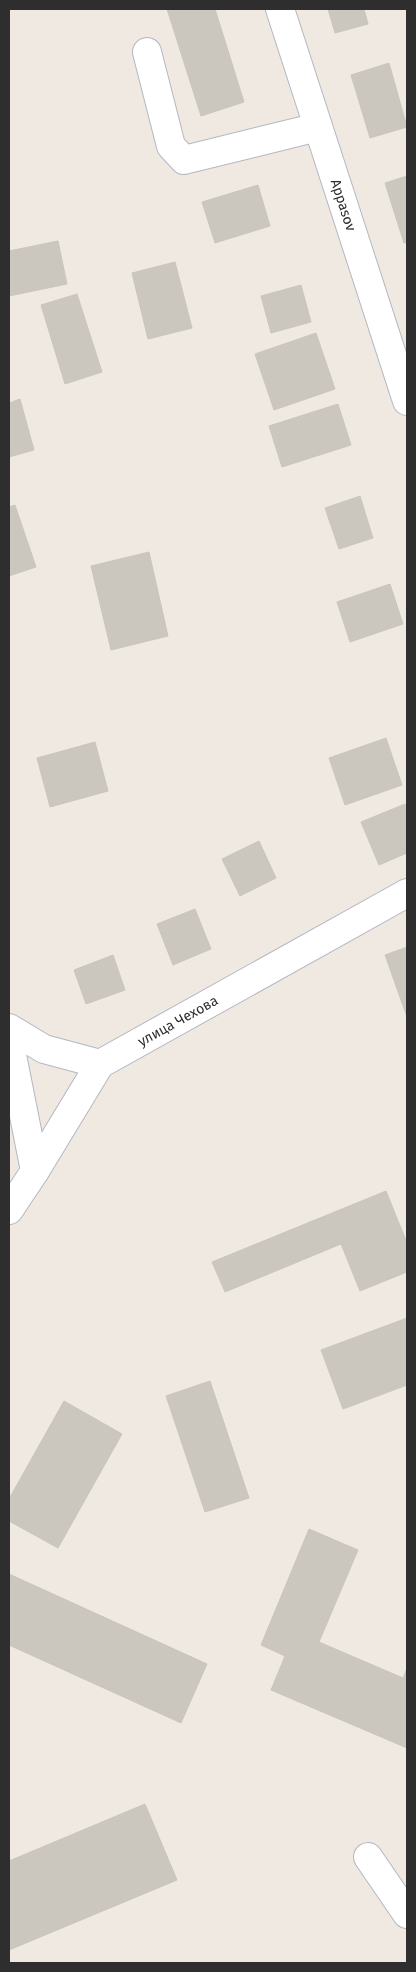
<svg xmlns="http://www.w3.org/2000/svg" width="416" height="1972" font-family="'Fira Sans',sans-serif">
  <rect width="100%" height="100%" fill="#efe9e1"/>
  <g fill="#cbc7bf" stroke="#cbc5ba">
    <path d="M 167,9 L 215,9 L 244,102 L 201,116 Z"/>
    <path d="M 328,9 L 364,9 L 368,24 L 335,33 Z"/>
    <path d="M 389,63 L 407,127 L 370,138 L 351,75 Z"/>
    <path d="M 407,176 L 407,242 L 404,243 L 385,183 Z"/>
    <path d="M 258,185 L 270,226 L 215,243 L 202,202 Z"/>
    <path d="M 58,241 L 67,284 L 9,296 L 9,251 Z"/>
    <path d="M 175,262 L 192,328 L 148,339 L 132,273 Z"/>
    <path d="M 301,285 L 311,322 L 271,333 L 261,296 Z"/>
    <path d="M 77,294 L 102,372 L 65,384 L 41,305 Z"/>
    <path d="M 316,333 L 335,389 L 274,410 L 255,354 Z"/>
    <path d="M 20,399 L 34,450 L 9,457 L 9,403 Z"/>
    <path d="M 338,404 L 351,445 L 282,467 L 269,426 Z"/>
    <path d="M 360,496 L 373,538 L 339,549 L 325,508 Z"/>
    <path d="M 15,505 L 36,567 L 9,576 L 9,507 Z"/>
    <path d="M 149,552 L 168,636 L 111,650 L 91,566 Z"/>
    <path d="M 390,584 L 403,624 L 350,642 L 337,602 Z"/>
    <path d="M 386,738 L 402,785 L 345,805 L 329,758 Z"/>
    <path d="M 95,742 L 108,791 L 50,807 L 37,758 Z"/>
    <path d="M 405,804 L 407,811 L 407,853 L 379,865 L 361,822 Z"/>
    <path d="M 259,841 L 276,878 L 240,896 L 222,859 Z"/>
    <path d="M 195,909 L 211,949 L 173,965 L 157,924 Z"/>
    <path d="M 407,947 L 407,1017 L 385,955 Z"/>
    <path d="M 113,955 L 125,990 L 86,1004 L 74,970 Z"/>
    <path d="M 386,1191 L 407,1243 L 407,1272 L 360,1291 L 341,1244 L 225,1292 L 212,1262 Z"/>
    <path d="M 407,1318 L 407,1385 L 343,1409 L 321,1350 Z"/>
    <path d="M 210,1381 L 249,1498 L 205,1512 L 166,1396 Z"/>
    <path d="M 64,1401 L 122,1434 L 58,1548 L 9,1521 L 9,1499 Z"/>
    <path d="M 309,1529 L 358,1550 L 319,1642 L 403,1678 L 407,1668 L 407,1748 L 271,1690 L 285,1656 L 261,1645 Z"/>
    <path d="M 9,1574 L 207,1664 L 181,1723 L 9,1645 Z"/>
    <path d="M 145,1804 L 177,1880 L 9,1950 L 9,1861 Z"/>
  </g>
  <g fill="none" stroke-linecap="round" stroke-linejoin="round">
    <defs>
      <g id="minor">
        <path id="s1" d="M 280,9 L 407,401"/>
        <path d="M 147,52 L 171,146 L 184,160 L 318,127"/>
        <path d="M 9,1028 L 44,1049 L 100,1064"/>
        <path d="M 9,1040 L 35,1171"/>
        <path id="s2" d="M 9,1210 L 35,1171 L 100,1064 L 407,893"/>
        <path d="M 368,1857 L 407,1914"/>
      </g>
    </defs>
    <use href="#minor" stroke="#b4b7c1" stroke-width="30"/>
    <use href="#minor" stroke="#fff" stroke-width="28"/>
  </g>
  <g text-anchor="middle" stroke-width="5" stroke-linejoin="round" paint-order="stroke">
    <g font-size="14" fill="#2e2e2e" stroke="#fff">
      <text dy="5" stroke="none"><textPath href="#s1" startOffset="206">Appasov</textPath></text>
      <text dy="5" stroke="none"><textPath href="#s2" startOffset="261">улица Чехова</textPath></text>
    </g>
  </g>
  <rect width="416" height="1972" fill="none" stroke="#2e2e2e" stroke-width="20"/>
</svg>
